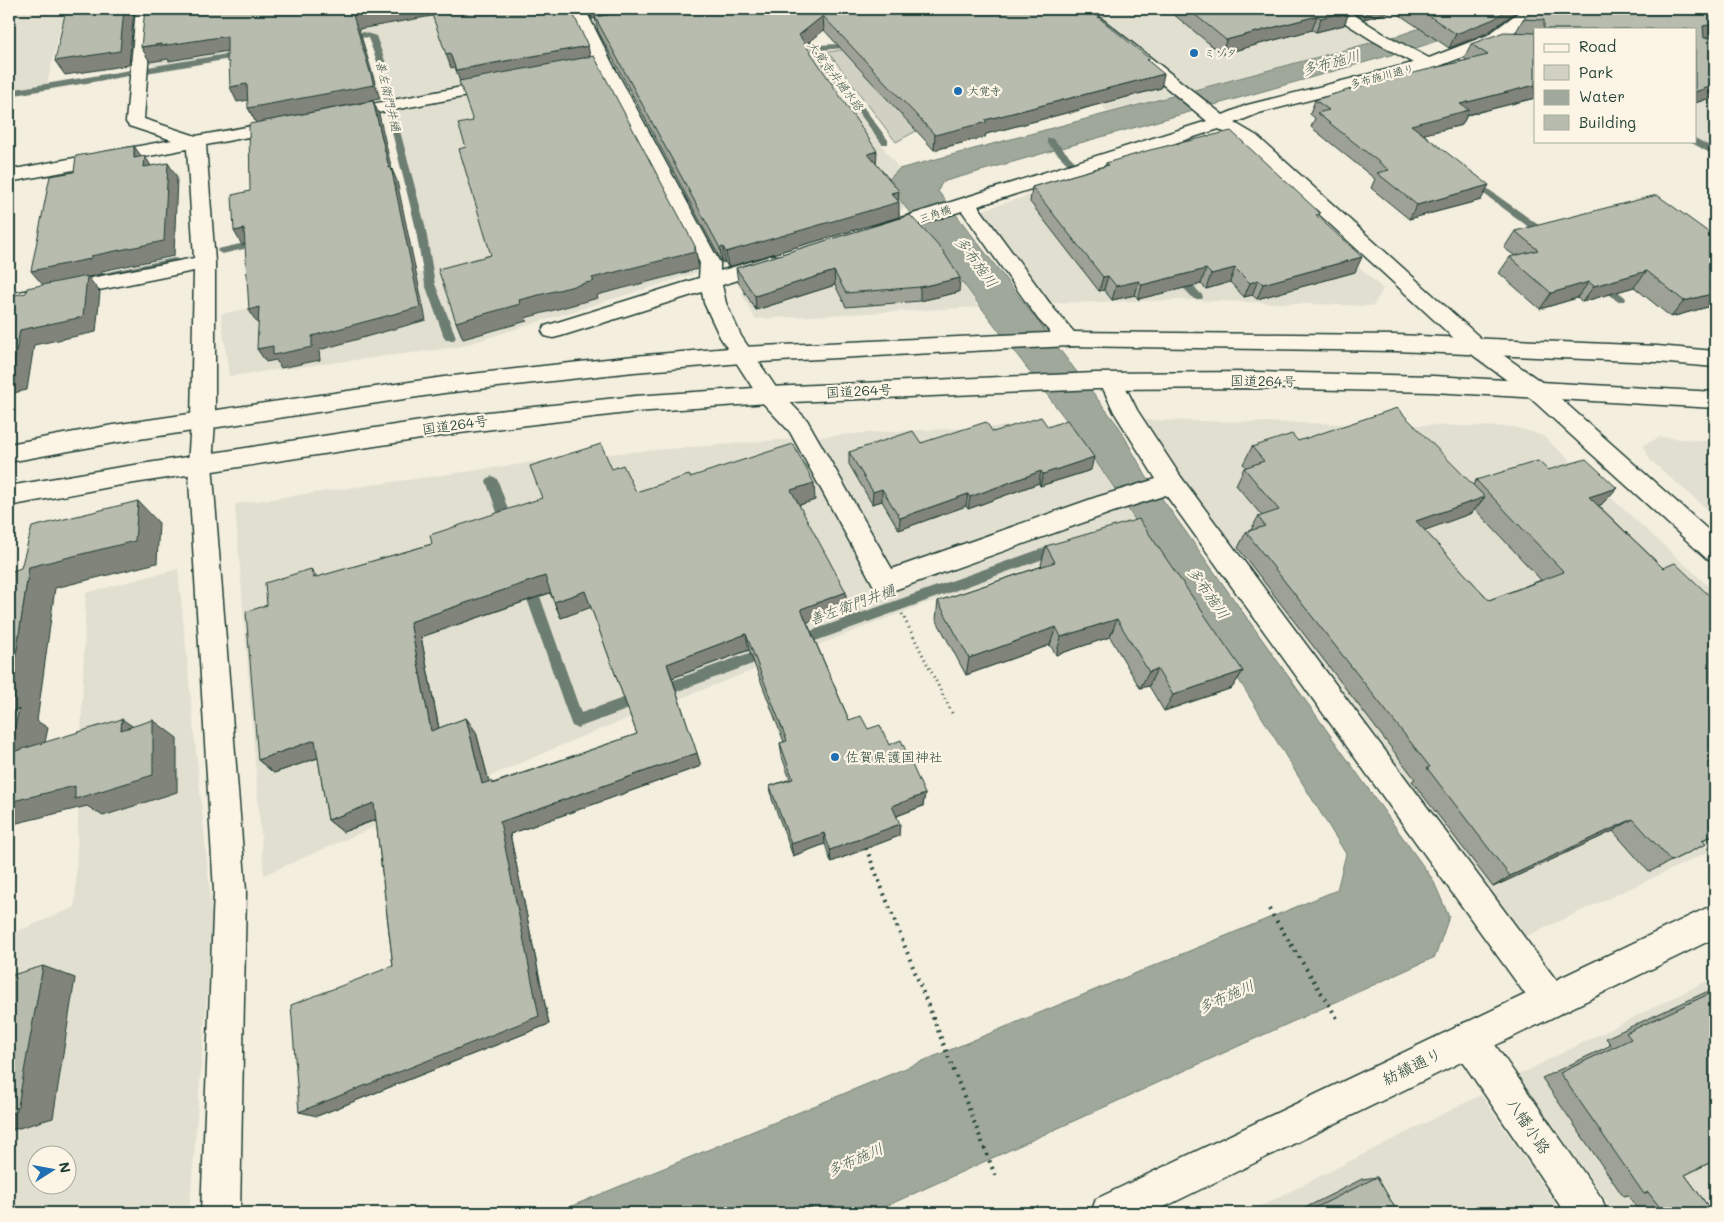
<svg xmlns="http://www.w3.org/2000/svg" width="1724" height="1222" font-family="Mali,'Klee One',sans-serif">
  <rect width="100%" height="100%" fill="#f3eede"/>
  <filter id="ink" filterUnits="userSpaceOnUse"><feTurbulence type="fractalNoise" baseFrequency=".02" numOctaves="2"/><feDisplacementMap in="SourceGraphic" scale="10" xChannelSelector="R" yChannelSelector="G"/><feConvolveMatrix kernelMatrix="1 2 1 2 8 2 1 2 1" color-interpolation-filters="sRGB"/></filter>
  <g filter="url(#ink)">
    <g fill="#e1dfd0" fill-rule="evenodd">
      <path d="M 9,9 L 65,9 L 47,84 L 9,91 Z"/>
      <path d="M 156,9 L 780,9 L 839,88 L 810,94 L 822,115 L 854,107 L 899,169 L 889,179 L 897,196 L 906,208 L 458,347 L 229,376 L 221,314 L 426,271 L 371,39 L 363,33 L 152,68 Z"/>
      <path d="M 1105,9 L 1327,9 L 1376,41 L 1107,112 L 1084,79 L 1080,16 Z"/>
      <path d="M 1695,77 L 1715,89 L 1715,149 L 1695,138 Z"/>
      <path d="M 1227,146 L 1383,289 L 1373,306 L 1189,300 L 1049,303 L 980,211 L 1172,150 Z"/>
      <path d="M 920,229 L 979,307 L 755,319 L 742,294 L 752,283 Z"/>
      <path d="M 1143,420 L 1515,427 L 1543,436 L 1715,592 L 1715,849 L 1516,941 L 1188,494 Z"/>
      <path d="M 1065,424 L 1073,429 L 1111,483 L 1141,531 L 921,605 L 578,738 L 264,875 L 235,504 L 571,457 L 879,432 Z"/>
      <path d="M 1661,437 L 1715,442 L 1715,516 L 1650,460 L 1643,445 Z"/>
      <path d="M 178,569 L 213,923 L 189,1213 L 9,1213 L 9,935 L 75,907 L 86,593 ZM 38,1154 L 68,1154 L 68,1184 L 38,1184 Z"/>
      <path d="M 1715,977 L 1715,1213 L 1615,1213 L 1518,1075 Z"/>
      <path d="M 1481,1095 L 1562,1213 L 1247,1213 Z"/>
    </g>
    <path fill="#d0d1c2" stroke="#78877b" d="M 1035,38 L 1095,105 L 1069,114 L 1027,71 L 896,142 L 828,52 L 873,45 Z"/>
    <path fill="#a0a89b" stroke="#6c7d72" d="M 1437,22 L 1458,34 L 1419,47 L 942,182 L 938,191 L 1119,427 L 1146,476 L 1433,880 L 1449,917 L 1435,957 L 871,1213 L 555,1213 L 1337,890 L 1346,854 L 1244,688 L 1111,483 L 1073,429 L 897,196 L 889,179 L 899,169 L 1400,35 Z"/>
    <g fill="none" stroke-linecap="round" stroke-linejoin="round">
      <g fill="#6c7d72" fill-rule="evenodd">
        <path d="M 363,32 L 376,36 L 388,69 L 396,116 L 425,225 L 435,284 L 456,337 L 454,340 L 446,340 L 444,337 L 425,284 L 415,225 L 388,116 L 380,69 L 368,38 C 359,36 347,42 339,37 Z"/>
        <path d="M 808,41 L 814,41 L 817,45 L 860,43 L 860,47 L 857,47 L 821,50 L 888,140 L 888,144 L 882,144 L 808,45 Z"/>
        <path d="M 245,51 L 249,54 L 248,56 L 9,96 L 9,90 Z"/>
        <path d="M 1050,138 L 1053,139 L 1087,174 L 1087,178 L 1081,178 L 1047,143 L 1047,139 Z"/>
        <path d="M 1695,138 L 1715,149 L 1715,156 L 1692,143 L 1691,141 L 1695,141 Z"/>
        <path d="M 1471,177 L 1554,236 L 1554,240 L 1546,240 L 1468,182 L 1468,178 Z"/>
        <path d="M 240,244 L 244,245 L 245,247 L 244,249 L 222,254 L 217,251 L 218,249 Z"/>
        <path d="M 174,258 L 178,259 L 179,261 L 178,263 L 98,280 L 93,277 L 98,274 Z"/>
        <path d="M 1176,271 L 1180,272 L 1202,295 L 1203,297 L 1202,299 L 1194,299 L 1172,276 L 1171,274 Z"/>
        <path d="M 1600,278 L 1625,297 L 1626,299 L 1625,301 L 1617,301 L 1596,283 L 1595,281 Z"/>
        <path d="M 492,476 L 496,478 L 498,481 L 515,529 L 514,533 L 504,533 L 503,529 L 486,481 L 488,478 Z"/>
        <path d="M 1063,541 L 1068,542 L 1070,546 L 1068,550 L 796,648 L 791,646 L 789,642 L 791,638 Z"/>
        <path d="M 528,577 L 533,578 L 535,582 L 581,713 L 769,646 L 774,648 L 776,652 L 774,656 L 577,728 L 572,726 L 570,721 L 521,582 L 523,578 Z"/>
      </g>
      <defs>
        <g id="minor">
          <path d="M 136,9 L 152,9 L 144,119 L 196,136 L 285,120 L 291,121 L 294,125 L 291,129 L 285,130 L 206,145 L 215,262 L 215,422 L 212,464 L 246,891 L 240,1213 L 201,1213 L 214,891 L 188,464 L 191,422 L 194,271 L 9,308 L 9,294 L 194,258 L 187,149 L 9,182 L 9,170 L 172,140 L 129,126 L 126,122 Z"/>
          <path d="M 569,9 L 585,9 L 613,65 L 720,263 L 720,271 L 773,255 L 780,257 L 783,262 L 780,267 L 722,285 L 726,303 L 741,336 L 777,389 L 807,420 L 892,569 L 1097,497 L 1156,479 L 1114,412 L 1100,382 L 1104,376 L 1112,374 L 1120,376 L 1137,410 L 1181,477 L 1562,988 L 1567,1000 L 1562,1012 L 1550,1017 L 1538,1012 L 1166,495 L 1113,512 L 886,593 L 876,590 L 790,432 L 761,401 L 720,337 L 704,303 L 702,292 L 561,336 L 553,338 L 545,336 L 542,331 L 545,326 L 699,278 L 700,263 L 595,65 Z"/>
          <path d="M 658,9 L 690,9 L 688,12 L 640,22 L 634,20 L 632,17 L 634,14 Z"/>
          <path d="M 1071,9 L 1089,9 L 1223,115 L 1247,105 L 1413,63 L 1372,40 L 1328,12 L 1326,9 L 1345,9 L 1384,34 L 1429,58 L 1488,35 L 1523,9 L 1540,9 L 1526,23 L 1500,43 L 1434,68 L 1259,113 L 1235,123 L 1257,136 L 1486,343 L 1543,383 L 1715,536 L 1715,561 L 1706,558 L 1527,395 L 1470,353 L 1243,144 L 1219,129 L 978,206 L 1054,309 L 1080,339 L 1077,344 L 1069,346 L 1061,344 L 1038,319 L 962,211 L 886,235 L 879,237 L 872,235 L 869,231 L 872,227 L 1207,121 Z"/>
          <path d="M 499,80 L 505,81 L 508,85 L 505,89 L 340,120 L 334,119 L 331,115 L 334,111 L 340,110 Z"/>
          <path d="M 1469,1021 L 1482,1026 L 1602,1199 L 1607,1213 L 1565,1213 L 1456,1052 L 1451,1039 L 1456,1026 Z"/>
        </g>
        <path id="tertiary" d="M 1715,904 L 1715,938 L 1152,1213 L 1091,1213 L 1096,1199 Z"/>
        <g id="trunk">
          <path d="M 1069,332 L 1396,335 L 1657,346 L 1715,351 L 1715,367 L 1657,362 L 1396,351 L 1069,346 L 741,363 L 634,372 L 444,393 L 113,443 L 9,462 L 9,444 L 113,425 L 444,377 L 634,356 L 741,347 Z"/>
          <path d="M 1255,372 L 1433,376 L 1715,392 L 1715,408 L 1433,392 L 1255,388 L 1096,389 L 769,403 L 635,412 L 460,433 L 115,486 L 9,506 L 9,486 L 115,468 L 460,415 L 635,396 L 769,387 L 1096,373 Z"/>
        </g>
      </defs>
      <use href="#minor" stroke="#1f3d34" stroke-width="3"/>
      <use href="#tertiary" stroke="#1f3d34" stroke-width="3"/>
      <use href="#trunk" stroke="#1f3d34" stroke-width="3"/>
      <path stroke="#1f3d34" stroke-width="3" stroke-dasharray="1 4" stroke-linecap="butt" d="M 902,614 L 953,715"/>
      <g stroke="#1f3d34" stroke-width="4" stroke-dasharray="2 5" stroke-linecap="butt">
        <path d="M 866,848 L 997,1180"/>
        <path d="M 1269,909 L 1337,1018"/>
      </g>
      <use href="#minor" fill="#fcf5e5" fill-rule="evenodd"/>
      <use href="#tertiary" fill="#fcf5e5" fill-rule="evenodd"/>
      <use href="#trunk" fill="#fcf5e5" fill-rule="evenodd"/>
    </g>
    <g fill="#9ea296" stroke="#1f3d34" fill-rule="evenodd">
      <path d="M 586,9 L 676,9 L 680,14 L 1088,9 L 1150,62 L 1161,88 L 986,134 L 985,137 L 934,150 L 824,30 L 806,45 L 898,201 L 899,217 L 728,267 L 725,262 L 722,262 L 598,31 L 595,18 L 592,19 Z"/>
      <path d="M 1167,9 L 1347,9 L 1350,10 L 1344,25 L 1316,32 L 1312,30 L 1222,54 Z"/>
      <path d="M 1348,9 L 1520,9 L 1487,33 L 1449,48 L 1394,11 L 1364,19 Z"/>
      <path d="M 1715,9 L 1715,101 L 1710,98 L 1695,103 L 1695,29 L 1535,29 L 1535,98 L 1467,115 L 1462,125 L 1424,134 L 1481,200 L 1409,219 L 1371,188 L 1375,179 L 1311,127 L 1315,118 L 1310,114 L 1315,100 L 1467,60 L 1464,58 L 1471,44 L 1516,32 L 1523,19 Z"/>
      <path d="M 1106,163 L 1319,218 L 1355,272 L 1257,299 L 1252,295 L 1244,297 L 1230,282 L 1206,289 L 1201,284 L 1138,299 L 1135,295 L 1112,300 L 1104,290 L 1099,291 L 1030,202 L 1032,187 L 1105,166 Z"/>
      <path d="M 910,215 L 959,292 L 920,301 L 846,307 L 835,285 L 756,310 L 738,282 L 736,268 Z"/>
      <path d="M 1515,231 L 1715,237 L 1715,305 L 1671,317 L 1634,287 L 1582,302 L 1577,298 L 1540,309 L 1499,273 L 1510,257 L 1515,256 L 1504,248 Z"/>
      <path d="M 1048,427 L 1091,470 L 1040,486 L 1039,483 L 968,509 L 966,506 L 899,530 L 882,501 L 872,504 L 849,464 L 849,452 L 921,443 L 993,432 Z"/>
      <path d="M 1298,441 L 1473,485 L 1476,480 L 1548,470 L 1617,488 L 1601,505 L 1598,505 L 1663,568 L 1715,601 L 1715,834 L 1703,840 L 1706,844 L 1649,872 L 1613,831 L 1493,887 L 1412,781 L 1415,779 L 1238,548 L 1246,532 L 1251,530 L 1258,517 L 1262,516 L 1236,485 L 1244,468 L 1246,467 L 1243,464 L 1252,447 ZM 1475,509 L 1541,580 L 1489,600 L 1424,530 L 1472,513 Z"/>
      <path d="M 612,469 L 636,492 L 690,477 L 815,500 L 799,505 L 846,608 L 807,622 L 849,720 L 868,729 L 889,745 L 925,794 L 923,806 L 897,816 L 899,836 L 831,862 L 825,844 L 793,856 L 772,799 L 770,786 L 790,779 L 782,757 L 780,743 L 784,742 L 749,650 L 672,678 L 701,766 L 510,834 L 549,1024 L 317,1116 L 393,966 L 376,820 L 343,832 L 328,820 L 318,758 L 274,773 L 258,760 L 318,577 L 432,544 ZM 550,593 L 561,618 L 591,607 L 637,734 L 493,783 L 489,782 L 476,732 L 466,718 L 439,728 L 421,637 Z"/>
      <path d="M 1046,546 L 1243,671 L 1232,688 L 1164,711 L 1149,686 L 1140,688 L 1110,637 L 1056,655 L 1050,645 L 966,675 L 936,619 L 938,601 L 1042,566 L 1041,565 Z"/>
      <path d="M 1715,988 L 1715,1160 L 1685,1175 L 1713,1213 L 1640,1213 L 1628,1195 L 1623,1196 L 1542,1078 L 1611,1045 L 1606,1038 Z"/>
      <path d="M 1377,1177 L 1398,1213 L 1285,1213 L 1287,1212 L 1299,1211 L 1362,1179 Z"/>
    </g>
    <g fill="#81847a" stroke="#1f3d34">
      <path d="M 124,9 L 134,9 L 129,65 L 65,75 L 55,61 Z"/>
      <path d="M 389,9 L 430,9 L 432,16 L 359,29 L 380,99 L 256,123 L 248,108 L 353,15 Z"/>
      <path d="M 590,9 L 657,9 L 592,19 Z"/>
      <path d="M 1368,9 L 1395,9 L 1394,11 L 1364,19 Z"/>
      <path d="M 1508,9 L 1520,9 L 1487,33 L 1449,48 L 1456,34 Z"/>
      <path d="M 1350,10 L 1344,25 L 1316,32 L 1321,18 Z"/>
      <path d="M 823,16 L 824,30 L 800,49 L 799,35 Z"/>
      <path d="M 1317,16 L 1312,30 L 1222,54 L 1226,40 Z"/>
      <path d="M 1715,24 L 1715,37 L 1695,40 L 1703,26 Z"/>
      <path d="M 227,36 L 234,50 L 169,61 L 168,59 L 150,62 L 141,47 Z"/>
      <path d="M 588,46 L 591,61 L 461,85 L 456,70 Z"/>
      <path d="M 450,53 L 455,67 L 451,68 L 446,54 Z"/>
      <path d="M 1164,74 L 1161,88 L 986,134 L 985,137 L 934,150 L 935,135 L 985,120 Z"/>
      <path d="M 247,84 L 255,99 L 237,102 L 230,87 Z"/>
      <path d="M 1535,85 L 1535,98 L 1467,115 L 1462,125 L 1404,139 L 1411,125 L 1460,104 Z"/>
      <path d="M 1715,85 L 1715,91 L 1710,98 L 1695,103 L 1695,92 Z"/>
      <path d="M 373,101 L 379,114 L 393,175 L 391,167 L 397,181 L 426,320 L 319,350 L 320,360 L 281,368 L 276,360 L 266,362 L 257,349 L 312,336 L 389,168 Z"/>
      <path d="M 134,146 L 144,160 L 134,158 Z"/>
      <path d="M 877,151 L 876,166 L 868,154 Z"/>
      <path d="M 145,156 L 154,171 L 144,167 Z"/>
      <path d="M 168,163 L 177,177 L 174,256 L 102,271 L 102,274 L 88,277 L 100,292 L 96,332 L 34,345 L 27,390 L 9,394 L 9,376 L 20,330 L 43,285 L 31,271 L 91,256 Z"/>
      <path d="M 1489,185 L 1481,200 L 1409,219 L 1417,205 Z"/>
      <path d="M 899,191 L 898,202 L 899,202 L 899,217 L 728,267 L 726,252 Z"/>
      <path d="M 244,229 L 252,243 L 242,245 L 234,231 Z"/>
      <path d="M 695,246 L 698,263 L 698,269 L 597,295 L 598,298 L 525,318 L 527,321 L 463,339 L 456,322 L 519,300 Z"/>
      <path d="M 723,247 L 725,262 L 722,262 L 720,248 Z"/>
      <path d="M 1362,257 L 1355,272 L 1257,299 L 1263,284 Z"/>
      <path d="M 1235,268 L 1230,282 L 1206,289 L 1211,274 Z"/>
      <path d="M 1206,269 L 1201,284 L 1138,299 L 1142,285 Z"/>
      <path d="M 834,271 L 835,285 L 756,310 L 755,296 Z"/>
      <path d="M 1647,271 L 1634,287 L 1582,302 L 1594,286 Z"/>
      <path d="M 1108,276 L 1104,290 L 1099,291 L 1103,277 Z"/>
      <path d="M 960,278 L 959,292 L 920,301 L 920,287 Z"/>
      <path d="M 1258,280 L 1252,295 L 1244,297 L 1250,283 Z"/>
      <path d="M 1139,281 L 1135,295 L 1112,300 L 1116,286 Z"/>
      <path d="M 1589,282 L 1577,298 L 1540,309 L 1551,293 Z"/>
      <path d="M 1715,293 L 1715,305 L 1671,317 L 1684,301 Z"/>
      <path d="M 259,307 L 267,321 L 257,323 L 249,310 Z"/>
      <path d="M 1094,457 L 1091,470 L 1040,486 L 1043,474 Z"/>
      <path d="M 1041,471 L 1039,483 L 968,509 L 970,497 Z"/>
      <path d="M 814,483 L 815,500 L 793,507 L 791,490 Z"/>
      <path d="M 1617,488 L 1601,505 L 1573,513 L 1589,497 Z"/>
      <path d="M 882,489 L 882,501 L 872,504 L 873,492 Z"/>
      <path d="M 968,494 L 966,506 L 899,530 L 900,518 Z"/>
      <path d="M 1485,497 L 1472,513 L 1404,538 L 1416,521 Z"/>
      <path d="M 138,501 L 159,523 L 157,563 L 55,588 L 37,721 L 48,728 L 39,771 L 9,753 L 9,701 L 29,567 Z"/>
      <path d="M 311,569 L 324,585 L 313,578 Z"/>
      <path d="M 545,576 L 552,592 L 421,637 L 442,745 L 431,731 L 410,622 Z"/>
      <path d="M 585,591 L 592,607 L 561,618 L 554,602 Z"/>
      <path d="M 846,592 L 846,608 L 803,624 L 801,609 Z"/>
      <path d="M 1117,619 L 1110,637 L 1056,655 L 1061,637 Z"/>
      <path d="M 1056,627 L 1050,645 L 966,675 L 969,658 Z"/>
      <path d="M 746,634 L 749,650 L 672,678 L 667,664 Z"/>
      <path d="M 1157,669 L 1149,686 L 1140,688 L 1149,672 Z"/>
      <path d="M 1243,671 L 1232,688 L 1164,711 L 1173,695 Z"/>
      <path d="M 466,718 L 476,732 L 493,797 L 482,784 Z"/>
      <path d="M 122,719 L 148,737 L 121,730 Z"/>
      <path d="M 153,720 L 177,738 L 177,792 L 103,816 L 87,806 L 9,825 L 9,802 Z"/>
      <path d="M 315,740 L 329,754 L 274,773 L 258,760 Z"/>
      <path d="M 697,753 L 701,766 L 510,834 L 549,1024 L 317,1116 L 299,1112 L 500,822 Z"/>
      <path d="M 925,794 L 923,806 L 891,818 L 892,806 Z"/>
      <path d="M 374,803 L 387,815 L 343,832 L 328,820 Z"/>
      <path d="M 1633,819 L 1613,831 L 1493,887 L 1510,876 Z"/>
      <path d="M 900,824 L 899,836 L 831,862 L 830,850 Z"/>
      <path d="M 824,833 L 825,844 L 793,856 L 791,844 Z"/>
      <path d="M 43,966 L 75,978 L 53,1118 L 9,1131 L 9,1114 Z"/>
    </g>
    <g fill="#b8bcae" stroke="#1f3d34" fill-rule="evenodd">
      <path d="M 66,9 L 124,9 L 120,51 L 55,61 Z"/>
      <path d="M 145,9 L 389,9 L 353,15 L 374,85 L 248,108 L 247,84 L 230,87 L 229,62 L 227,62 L 227,36 L 161,46 L 161,44 L 141,47 Z"/>
      <path d="M 430,9 L 571,9 L 588,46 L 456,70 L 450,53 L 446,54 Z"/>
      <path d="M 642,9 L 676,9 L 680,14 L 707,9 L 1088,9 L 1150,59 L 1147,60 L 1164,74 L 985,120 L 987,122 L 935,135 L 823,16 L 799,35 L 877,151 L 868,154 L 899,191 L 891,193 L 899,202 L 726,252 L 723,247 L 720,248 L 595,17 Z"/>
      <path d="M 1188,9 L 1347,9 L 1350,10 L 1321,18 L 1317,16 L 1226,40 Z"/>
      <path d="M 1419,9 L 1508,9 L 1494,19 L 1456,34 Z"/>
      <path d="M 1536,9 L 1715,9 L 1715,24 L 1703,26 L 1704,38 L 1715,37 L 1715,85 L 1695,92 L 1695,29 L 1544,29 L 1544,20 L 1523,19 Z"/>
      <path d="M 1504,32 L 1535,33 L 1535,85 L 1460,104 L 1469,110 L 1411,125 L 1489,185 L 1417,205 L 1377,173 L 1389,170 L 1317,113 L 1329,110 L 1315,100 L 1364,85 L 1488,55 L 1471,44 Z"/>
      <path d="M 594,56 L 695,246 L 695,252 L 592,278 L 594,281 L 519,300 L 520,304 L 456,322 L 438,269 L 491,255 L 459,149 L 466,147 L 458,124 L 473,121 L 459,81 Z"/>
      <path d="M 373,101 L 389,168 L 391,167 L 420,307 L 312,336 L 312,347 L 273,355 L 273,346 L 257,349 L 259,307 L 249,310 L 244,229 L 234,231 L 232,195 L 250,191 L 249,124 Z"/>
      <path d="M 1231,131 L 1320,213 L 1320,214 L 1316,215 L 1362,257 L 1263,284 L 1258,280 L 1250,283 L 1235,268 L 1211,274 L 1206,269 L 1142,285 L 1139,281 L 1116,286 L 1108,276 L 1103,277 L 1032,187 L 1109,165 L 1106,163 L 1150,150 Z"/>
      <path d="M 134,146 L 134,158 L 145,156 L 144,167 L 168,163 L 164,241 L 91,256 L 90,259 L 31,271 L 50,176 L 74,172 L 76,156 Z"/>
      <path d="M 1657,195 L 1715,237 L 1715,293 L 1684,301 L 1647,271 L 1594,286 L 1589,282 L 1551,293 L 1510,257 L 1538,250 L 1515,231 Z"/>
      <path d="M 910,215 L 943,251 L 960,278 L 920,287 L 846,293 L 834,271 L 755,296 L 736,268 Z"/>
      <path d="M 87,276 L 83,317 L 20,330 L 12,375 L 9,376 L 9,296 L 26,293 L 27,288 Z"/>
      <path d="M 1397,408 L 1485,497 L 1416,521 L 1489,600 L 1564,572 L 1476,480 L 1538,461 L 1548,470 L 1586,459 L 1617,488 L 1589,497 L 1663,568 L 1675,563 L 1715,601 L 1715,834 L 1702,840 L 1706,844 L 1671,861 L 1633,819 L 1510,876 L 1427,768 L 1430,767 L 1246,532 L 1265,526 L 1258,517 L 1279,510 L 1244,468 L 1264,461 L 1252,447 L 1292,434 L 1298,441 Z"/>
      <path d="M 1041,417 L 1048,427 L 1067,420 L 1094,457 L 1043,474 L 1041,471 L 970,497 L 968,494 L 900,518 L 882,489 L 873,492 L 849,452 L 913,431 L 921,443 L 986,422 L 993,432 Z"/>
      <path d="M 601,444 L 612,469 L 623,465 L 636,492 L 689,475 L 690,477 L 793,444 L 814,483 L 791,490 L 846,592 L 801,609 L 849,720 L 861,716 L 868,729 L 880,725 L 889,745 L 901,740 L 925,794 L 892,806 L 900,824 L 830,850 L 824,833 L 791,844 L 770,786 L 793,779 L 780,743 L 787,741 L 746,634 L 667,664 L 697,753 L 500,822 L 539,1016 L 299,1112 L 291,1005 L 393,966 L 374,803 L 328,820 L 315,740 L 258,760 L 246,612 L 267,605 L 265,583 L 311,569 L 313,578 L 432,544 L 430,535 L 542,498 L 530,466 ZM 545,576 L 554,602 L 585,591 L 637,734 L 492,784 L 491,781 L 482,784 L 466,718 L 431,731 L 410,622 Z"/>
      <path d="M 138,501 L 135,541 L 29,567 L 9,701 L 9,572 L 21,568 L 32,527 Z"/>
      <path d="M 1139,519 L 1243,671 L 1173,695 L 1157,669 L 1149,672 L 1117,619 L 1061,637 L 1056,627 L 969,658 L 938,601 L 1055,562 L 1046,546 Z"/>
      <path d="M 19,709 L 9,753 L 122,719 L 121,730 L 153,720 L 153,775 L 75,799 L 75,786 L 9,802 L 9,712 Z"/>
      <path d="M 43,966 L 17,1111 L 9,1114 L 9,976 Z"/>
      <path d="M 1715,991 L 1715,1160 L 1685,1175 L 1713,1213 L 1664,1213 L 1648,1192 L 1644,1194 L 1560,1073 L 1631,1039 L 1626,1033 Z"/>
      <path d="M 1377,1177 L 1398,1213 L 1305,1213 Z"/>
      <path d="M 1299,1211 L 1301,1213 L 1294,1213 Z"/>
    </g>
  </g>
  <g fill="#1f6fb2" stroke="#fcf5e5" stroke-width="2">
    <circle cx="1194" cy="53" r="5"/>
    <circle cx="958" cy="91" r="5"/>
    <circle cx="835" cy="757" r="5"/>
  </g>
  <g text-anchor="middle" stroke-width="4.5" stroke-linejoin="round" paint-order="stroke">
    <g font-size="11" fill="#1f3d34" stroke="#fcf5e5" text-anchor="start">
      <text x="1204" y="57">ミゾタ</text>
      <text x="968" y="95">大覚寺</text>
    </g>
    <g font-size="11" fill="#1f3d34" stroke="#fcf5e5">
      <text transform="translate(1382 76) rotate(-15)" y="4">多布施川通り</text>
      <text transform="translate(935 214) rotate(-19)" y="4">三角橋</text>
    </g>
    <g font-size="12" font-style="italic" fill="#465d53" stroke="#fcf5e5">
      <text transform="translate(835 76) rotate(53)" y="4">大覚寺井樋水路</text>
      <text transform="translate(388 96) rotate(77)" y="4">善左衛門井樋</text>
    </g>
    <g font-size="14" fill="#1f3d34" stroke="#fcf5e5">
      <text transform="translate(1263 381) rotate(1)" y="5">国道264号</text>
      <text transform="translate(859 391) rotate(-3)" y="5">国道264号</text>
      <text transform="translate(455 425) rotate(-8)" y="5">国道264号</text>
    </g>
    <g font-size="14" fill="#1f3d34" stroke="#fcf5e5" text-anchor="start">
      <text x="845" y="762">佐賀県護国神社</text>
    </g>
    <g font-size="15" font-style="italic" fill="#465d53" stroke="#fcf5e5">
      <text transform="translate(1331 63) rotate(-15)" y="5">多布施川</text>
      <text transform="translate(976 262) rotate(53)" y="5">多布施川</text>
      <text transform="translate(1208 593) rotate(55)" y="5">多布施川</text>
      <text transform="translate(852 605) rotate(-20)" y="5">善左衛門井樋</text>
      <text transform="translate(1226 997) rotate(-24)" y="5">多布施川</text>
      <text transform="translate(855 1160) rotate(-24)" y="5">多布施川</text>
    </g>
    <g font-size="16" fill="#1f3d34" stroke="#fcf5e5">
      <text transform="translate(1412 1066) rotate(-26)" y="6">紡績通り</text>
      <text transform="translate(1529 1126) rotate(56)" y="6">八幡小路</text>
    </g>
  </g>
  <rect width="1724" height="1222" fill="none" stroke="#fcf5e5" stroke-width="30"/>
  <rect x="15" y="15" width="1694" height="1192" fill="none" stroke="#1f3d34" stroke-width="2" filter="url(#ink)"/>
  <rect x="1534" y="28" width="162" height="115" fill="#fcf5e5" stroke="#a4ab9e"/>
  <rect x="1544" y="44" width="25" height="8" fill="#fcf5e5" stroke="#a4ab9e"/>
  <text x="1579" y="52" font-size="15" fill="#1f3d34">Road</text>
  <rect x="1544" y="65" width="25" height="15" fill="#d0d1c2" stroke="#a4ab9e"/>
  <text x="1579" y="78" font-size="15" fill="#1f3d34">Park</text>
  <rect x="1544" y="90" width="25" height="15" fill="#a0a89b" stroke="#a4ab9e"/>
  <text x="1579" y="102" font-size="15" fill="#1f3d34">Water</text>
  <rect x="1544" y="115" width="25" height="15" fill="#b8bcae" stroke="#a4ab9e"/>
  <text x="1579" y="128" font-size="15" fill="#1f3d34">Building</text>
  <g transform="translate(52 1170) rotate(79)"><circle r="24" fill="#fcf5e5" stroke="#a4ab9e"/>
  <path d="M0-4L9 19L0 12L-9 19Z" fill="#1f6fb2"/>
  <text y="-8" font-size="14" font-weight="bold" text-anchor="middle" fill="#1f3d34">N</text>
  </g>
</svg>
